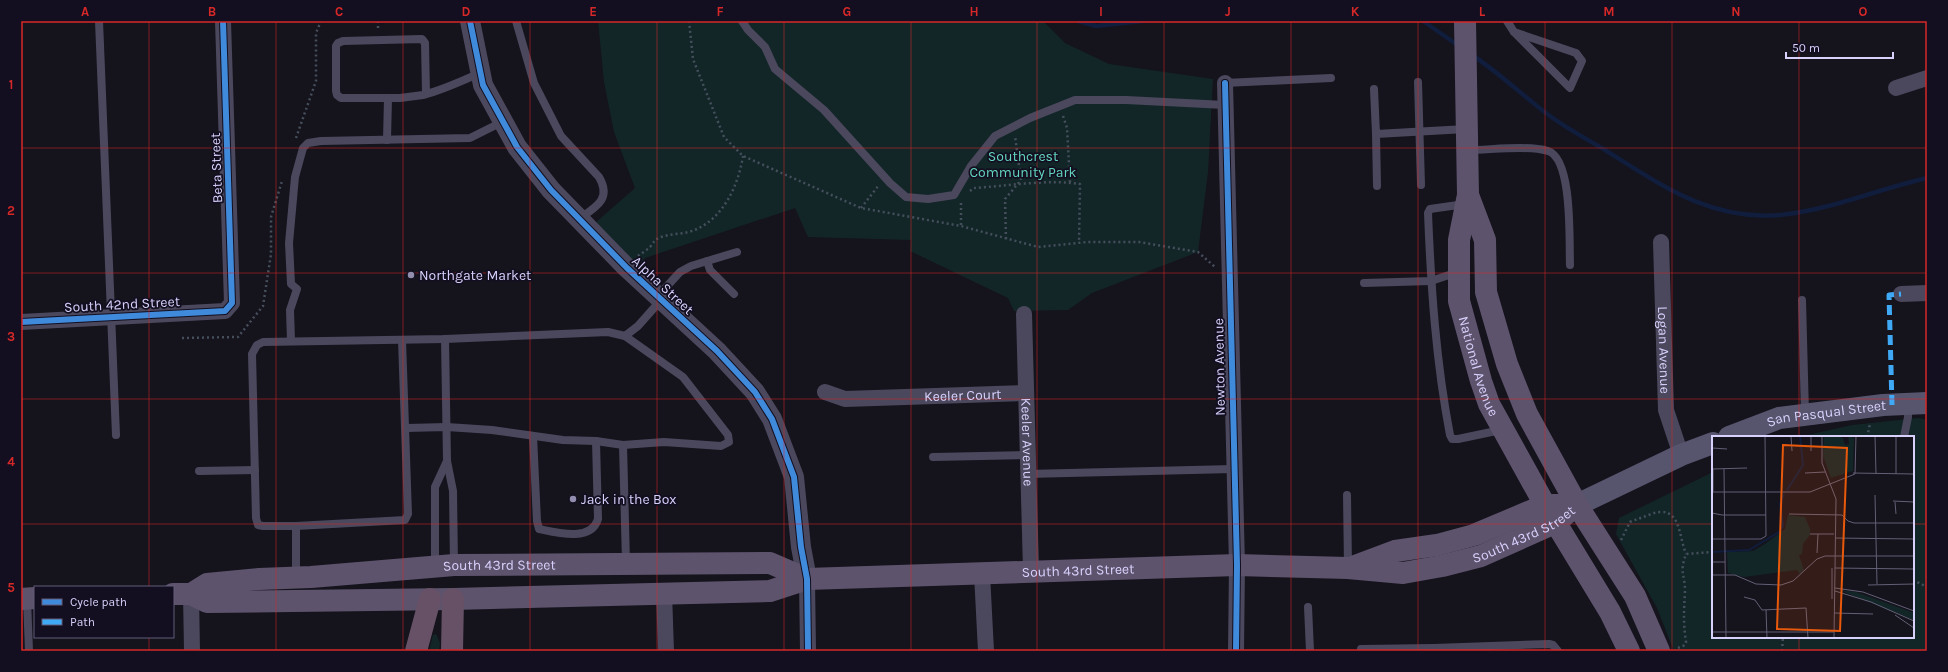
<svg xmlns="http://www.w3.org/2000/svg" width="1948" height="672" font-family="Karla,sans-serif">
  <rect width="100%" height="100%" fill="#15131c"/>
  <g fill="#122628">
    <path d="M 598,21 L 1043,21 L 1065,43 L 1109,64 L 1213,79 L 1208,172 L 1198,252 L 1092,293 L 1068,310 L 1014,311 L 1008,298 L 910,251 L 911,240 L 808,237 L 795,208 L 645,258 L 638,266 L 595,223 L 635,188 L 614,132 L 604,82 Z"/>
    <path d="M 1918,418 L 1927,420 L 1927,651 L 1674,651 L 1657,608 L 1616,534 L 1619,518 L 1713,472 L 1713,637 L 1913,637 L 1913,437 L 1799,437 L 1852,425 Z"/>
    <path d="M 436,634 L 440,643 L 439,651 L 429,651 L 433,635 Z"/>
  </g>
  <g fill="none" stroke-linecap="round" stroke-linejoin="round">
    <g stroke="#101d3c" stroke-width="4.5">
      <path d="M 1078,21 L 1096,26 L 1143,21"/>
      <path d="M 1423,21 L 1459,46"/>
      <path d="M 1472,55 C 1498,72 1521,94 1546,113 C 1564,127 1585,138 1605,150 C 1661,185 1710,221 1780,215 C 1831,210 1878,189 1927,178"/>
    </g>
    <g stroke="#454f5c" stroke-width="2.5" stroke-dasharray="2 3" stroke-linecap="butt">
      <path d="M 378,21 L 378,30"/>
      <path d="M 689,21 L 693,59 L 724,137 L 743,156 L 861,208 L 961,226 L 1038,247 L 1087,242 L 1139,242 L 1198,252 L 1215,267"/>
      <path d="M 1063,116 L 1067,128 L 1070,182"/>
      <path d="M 296,138 L 316,81 L 316,33 L 321,21"/>
      <path d="M 970,191 L 974,188 C 1006,186 1049,179 1080,184 L 1079,243"/>
      <path d="M 961,203 L 961,226"/>
      <path d="M 861,208 L 879,185"/>
      <path d="M 1006,239 L 1005,199 L 1021,180 L 1015,136"/>
      <path d="M 638,256 C 642,253 647,250 650,247 C 654,242 655,239 661,237 C 670,234 680,234 689,232 C 722,222 738,187 743,156"/>
      <path d="M 182,338 L 238,337 L 263,306 L 271,254 L 271,217 L 282,181"/>
      <path d="M 1867,437 L 1870,424"/>
      <path d="M 1621,540 L 1630,522 C 1637,519 1644,517 1651,514 C 1681,504 1678,534 1686,554"/>
      <path d="M 1913,580 L 1927,587"/>
      <path d="M 1678,648 L 1685,645 L 1686,642 C 1683,622 1684,610 1685,591 C 1685,574 1679,573 1686,554 L 1713,552"/>
      <path d="M 1782,651 L 1783,637"/>
    </g>
    <g stroke="#4b485d" stroke-width="8">
      <path d="M 99,21 L 116,435"/>
      <path d="M 516,21 L 534,83 L 561,136 L 599,177 C 612,199 596,207 579,219"/>
      <path d="M 742,21 L 748,30 L 765,47 L 775,69 L 824,110 L 890,183 L 906,197 L 928,199 L 954,195 L 971,166 L 995,136 L 1030,118 L 1075,100 L 1126,100 L 1225,105"/>
      <path d="M 1507,21 L 1514,32 L 1570,88 L 1582,61 L 1576,53 L 1514,32"/>
      <path d="M 1418,82 L 1421,185"/>
      <path d="M 1225,83 L 1331,78"/>
      <path d="M 1374,89 L 1376,134 L 1466,129"/>
      <path d="M 426,94 L 425,43 L 422,39 L 343,41 L 338,43 L 336,46 L 336,91 L 337,95 L 341,98 L 400,98 L 423,95 C 443,90 462,81 480,73"/>
      <path d="M 1376,134 L 1377,186"/>
      <path d="M 387,140 L 388,98"/>
      <path d="M 1468,150 C 1490,150 1528,145 1548,151 C 1573,159 1569,242 1570,265"/>
      <path d="M 1465,204 L 1430,209 L 1428,213 C 1431,288 1436,362 1450,435 L 1452,439 L 1458,439 L 1501,430"/>
      <path d="M 707,261 L 710,270 L 734,294"/>
      <path d="M 1364,283 L 1431,281 L 1458,272"/>
      <path d="M 658,296 L 680,272 L 691,266 L 737,252"/>
      <path d="M 1802,300 L 1805,414"/>
      <path d="M 625,336 L 683,377 L 728,435 L 729,442 L 721,446 L 664,442 L 623,445 L 626,563"/>
      <path d="M 445,339 L 447,461 L 453,491 L 454,565"/>
      <path d="M 291,341 L 290,310 L 297,289 L 291,284 L 289,243 L 295,177 L 303,148 L 308,143 L 321,141 L 470,138 L 502,122"/>
      <path d="M 406,428 L 447,427 L 492,430 L 563,440 L 596,441 L 623,445"/>
      <path d="M 533,436 L 537,521 L 539,529 C 558,533 591,542 598,519 L 596,441"/>
      <path d="M 1904,437 L 1908,417 L 1908,405"/>
      <path d="M 933,457 L 1027,455"/>
      <path d="M 199,471 L 255,470"/>
      <path d="M 1027,474 L 1233,469"/>
      <path d="M 1347,495 L 1348,567"/>
      <path d="M 296,526 L 405,520 L 408,514 L 402,340"/>
      <path d="M 435,566 L 435,487 L 447,461"/>
      <path d="M 296,577 L 296,526 L 263,526 L 258,525 L 256,518 L 252,354 L 257,345 L 263,342 L 445,339 L 608,332 L 625,336 L 638,326 L 661,300"/>
      <path d="M 27,599 L 29,651"/>
      <path d="M 1308,607 L 1310,651"/>
      <path d="M 1434,648 L 1549,644 L 1553,645 L 1558,651"/>
      <path d="M 1361,649 L 1434,648 L 1434,651"/>
    </g>
    <g stroke="#4b485d" stroke-width="16">
      <path d="M 1225,83 L 1237,565 L 1236,651"/>
      <path d="M 1896,88 L 1927,78"/>
      <path id="s1" d="M 1661,242 L 1666,410 L 1681,455"/>
      <path d="M 1901,294 L 1927,293"/>
      <path id="s2" d="M 1024,314 L 1031,570"/>
      <path d="M 21,322 L 225,311 L 232,303 L 223,21"/>
      <path id="s3" d="M 825,392 L 845,399 L 1026,393"/>
      <path d="M 982,574 L 986,651"/>
      <path d="M 807,579 L 808,651"/>
      <path d="M 664,592 L 666,651"/>
      <path d="M 191,594 L 192,651"/>
    </g>
    <path stroke="#4b485d" stroke-width="20" d="M 470,21 L 483,85 L 517,147 L 551,190 L 627,268 L 717,351 L 755,392 L 772,419 L 794,477 L 801,547 L 807,579"/>
    <g stroke="#57556e" stroke-width="22">
      <path id="s4" d="M 1729,437 L 1779,418 L 1883,405 L 1927,403"/>
      <path d="M 1577,505 L 1681,455 L 1713,443"/>
    </g>
    <g stroke="#5e536d" stroke-width="22">
      <path id="s5" d="M 1465,21 L 1468,195 L 1459,240 L 1459,301 L 1481,381 L 1489,404 L 1545,505 L 1610,612 L 1629,651"/>
      <path d="M 1468,195 L 1485,240 L 1486,292 L 1507,364 L 1527,414 L 1577,505 L 1635,596 L 1659,651"/>
      <path d="M 1355,566 L 1395,551 L 1437,545 L 1474,535 L 1545,505 L 1560,505"/>
      <path id="s6" d="M 173,594 L 191,594 L 207,602 L 453,599 L 770,591 L 807,579 L 1237,565 L 1348,568 L 1403,573 L 1442,566 L 1481,556 L 1555,523 L 1577,505"/>
      <path id="s7" d="M 191,594 L 207,584 L 259,579 L 311,577 L 454,565 L 770,563 L 807,579"/>
      <path d="M 21,599 L 35,598"/>
    </g>
    <g stroke="#665166" stroke-width="22">
      <path d="M 416,651 L 430,599"/>
      <path d="M 452,651 L 453,599"/>
    </g>
    <path stroke="#3fa9f5" stroke-width="5" stroke-dasharray="10 5" stroke-linecap="butt" d="M 1892,405 L 1889,295 L 1901,294"/>
    <defs>
      <g id="cycleway">
        <path d="M 470,21 L 483,85 L 517,147 L 551,190 L 627,268 L 717,351 L 755,392 L 772,419 L 794,477 L 801,547 L 807,579 L 808,651"/>
        <path d="M 1225,83 L 1237,565 L 1236,651"/>
        <path d="M 21,322 L 225,311 L 232,303 L 223,21"/>
      </g>
    </defs>
    <use href="#cycleway" stroke="#130f20" stroke-width="8"/>
    <use href="#cycleway" stroke="#408adc" stroke-width="6"/>
  </g>
  <path fill="none" stroke="#d62828" stroke-width="1" stroke-opacity="0.55" d="M 149,21 L 149,587M 276,21 L 276,651M 403,21 L 403,651M 530,21 L 530,651M 657,21 L 657,651M 784,21 L 784,651M 911,21 L 911,651M 1037,21 L 1037,651M 1164,21 L 1164,651M 1291,21 L 1291,651M 1418,21 L 1418,651M 1545,21 L 1545,651M 1672,21 L 1672,651M 1799,21 L 1799,437M 21,148 L 1927,148M 21,273 L 1927,273M 21,399 L 1927,399M 21,524 L 1713,524M 1913,524 L 1927,524M 149,637 L 149,651M 1799,637 L 1799,651"/>
  <g fill="#948eae" stroke="#130f20" stroke-width="1.5">
    <circle cx="411" cy="275" r="4"/>
    <circle cx="573" cy="499" r="4"/>
  </g>
  <g text-anchor="middle" stroke-width="3.5" stroke-linejoin="round" paint-order="stroke">
    <g font-size="14" fill="#63d6bf" stroke="#130f20">
      <text x="1023" y="161">Southcrest<tspan x="1023" dy="16">Community Park</tspan></text>
    </g>
    <g font-size="14" fill="#d8d1fc" stroke="#130f20">
      <text transform="translate(216 168) rotate(-92)" y="5">Beta Street</text>
      <text transform="translate(663 285) rotate(43)" y="5">Alpha Street</text>
      <text transform="translate(122 304) rotate(-3)" y="5">South 42nd Street</text>
      <text dy="5" stroke="none"><textPath href="#s1" startOffset="108">Logan Avenue</textPath></text>
      <text dy="5" stroke="none"><textPath href="#s5" startOffset="349">National Avenue</textPath></text>
      <text transform="translate(1219 367) rotate(-91)" y="5">Newton Avenue</text>
      <text dy="5" stroke="none"><textPath href="#s3" startOffset="139">Keeler Court</textPath></text>
      <text dy="5" stroke="none"><textPath href="#s4" startOffset="101">San Pasqual Street</textPath></text>
      <text dy="5" stroke="none"><textPath href="#s2" startOffset="128">Keeler Avenue</textPath></text>
      <text dy="5" stroke="none"><textPath href="#s6" startOffset="1362">South 43rd Street</textPath></text>
      <text dy="5" stroke="none"><textPath href="#s7" startOffset="312">South 43rd Street</textPath></text>
      <text dy="5" stroke="none"><textPath href="#s6" startOffset="909">South 43rd Street</textPath></text>
    </g>
    <g font-size="14" fill="#d8d1fc" stroke="#130f20" text-anchor="start">
      <text x="419" y="280">Northgate Market</text>
      <text x="581" y="504">Jack in the Box</text>
    </g>
  </g>
  <g transform="translate(1712 436)">
    <rect width="202" height="202" fill="#15131c"/>
    <path d="M 112,0 L 127,0 L 131,2 L 133,9 L 137,8 L 136,0 L 142,2 L 141,35 L 119,42 L 111,20 ZM 76,79 L 93,81 L 98,93 L 98,99 L 91,108 L 90,118 L 87,119 L 92,134 L 88,138 L 85,134 L 32,141 L 16,137 L 15,116 L 41,115 L 53,108 L 73,93 ZM 127,154 L 144,156 L 202,177 L 202,184 Z" fill="#122628"/>
    <path fill="none" stroke="#101d3c" stroke-width="2" d="M 75,54 L 91,29 L 88,0M 0,116 L 37,114 L 67,96 L 71,90 L 68,68 L 72,58"/>
    <path fill="none" stroke="#635f76" stroke-width="1" d="M 79,0 L 80,15M 110,0 L 110,27 L 124,63 L 122,202M 163,0 L 164,38M 0,12 L 15,13M 99,15 L 99,0M 0,33 L 35,32M 1,33 L 1,56M 12,33 L 14,202M 93,37 L 113,36M 141,37 L 202,38M 143,38 L 144,0M 184,38 L 184,0M 0,56 L 98,56 L 143,38M 163,59 L 165,148M 181,65 L 202,66M 183,66 L 184,78M 0,77 L 10,79 L 54,79M 77,78 L 130,79 L 136,85 L 142,87 L 202,87M 98,98 L 122,98M 123,102 L 202,103M 0,103 L 49,103 L 54,100 L 53,0M 105,117 L 106,98M 0,126 L 13,126M 123,132 L 202,133M 0,139 L 23,139 L 44,148 L 69,149 L 81,145 L 105,123 L 113,120 L 202,120M 156,149 L 202,148M 123,152 L 151,156 L 202,175M 123,155 L 159,166 L 202,185M 32,161 L 43,164 L 50,174 L 94,172 L 96,202M 120,163 L 120,132M 54,174 L 55,202M 122,177 L 161,178M 183,179 L 202,192M 0,196 L 122,196"/>
    <path fill="#e8590c" fill-opacity="0.15" stroke="#e8590c" stroke-width="2" d="M 71,9 L 135,12 L 128,195 L 65,193 Z"/>
    <rect width="202" height="202" fill="none" stroke="#d8d1fc" stroke-width="2"/>
  </g>
  <rect width="1948" height="672" fill="none" stroke="#130f20" stroke-width="44"/>
  <rect x="34" y="586" width="140" height="52" fill="#130f20" stroke="#625d78"/>
  <rect x="42" y="599" width="20" height="6" fill="#408adc" stroke="#625d78"/>
  <text x="70" y="606" font-size="12" fill="#d8d1fc">Cycle path</text>
  <rect x="42" y="619" width="20" height="6" fill="#3fa9f5" stroke="#625d78"/>
  <text x="70" y="626" font-size="12" fill="#d8d1fc">Path</text>
  <path d="M1786 52v6h107v-6" fill="none" stroke="#d8d1fc" stroke-width="2"/>
  <text x="1792" y="52" font-size="12" fill="#d8d1fc" stroke="#130f20" stroke-width="3" paint-order="stroke">50 m</text>
  <rect x="22" y="22" width="1904" height="628" fill="none" stroke="#d62828" stroke-width="1.5"/>
  <g font-size="13" text-anchor="middle" font-weight="bold" fill="#d62828">
    <text x="85" y="16">A</text>
    <text x="212" y="16">B</text>
    <text x="339" y="16">C</text>
    <text x="466" y="16">D</text>
    <text x="593" y="16">E</text>
    <text x="720" y="16">F</text>
    <text x="847" y="16">G</text>
    <text x="974" y="16">H</text>
    <text x="1101" y="16">I</text>
    <text x="1228" y="16">J</text>
    <text x="1355" y="16">K</text>
    <text x="1482" y="16">L</text>
    <text x="1609" y="16">M</text>
    <text x="1736" y="16">N</text>
    <text x="1863" y="16">O</text>
    <text x="11" y="89">1</text>
    <text x="11" y="215">2</text>
    <text x="11" y="341">3</text>
    <text x="11" y="466">4</text>
    <text x="11" y="592">5</text>
  </g>
</svg>
